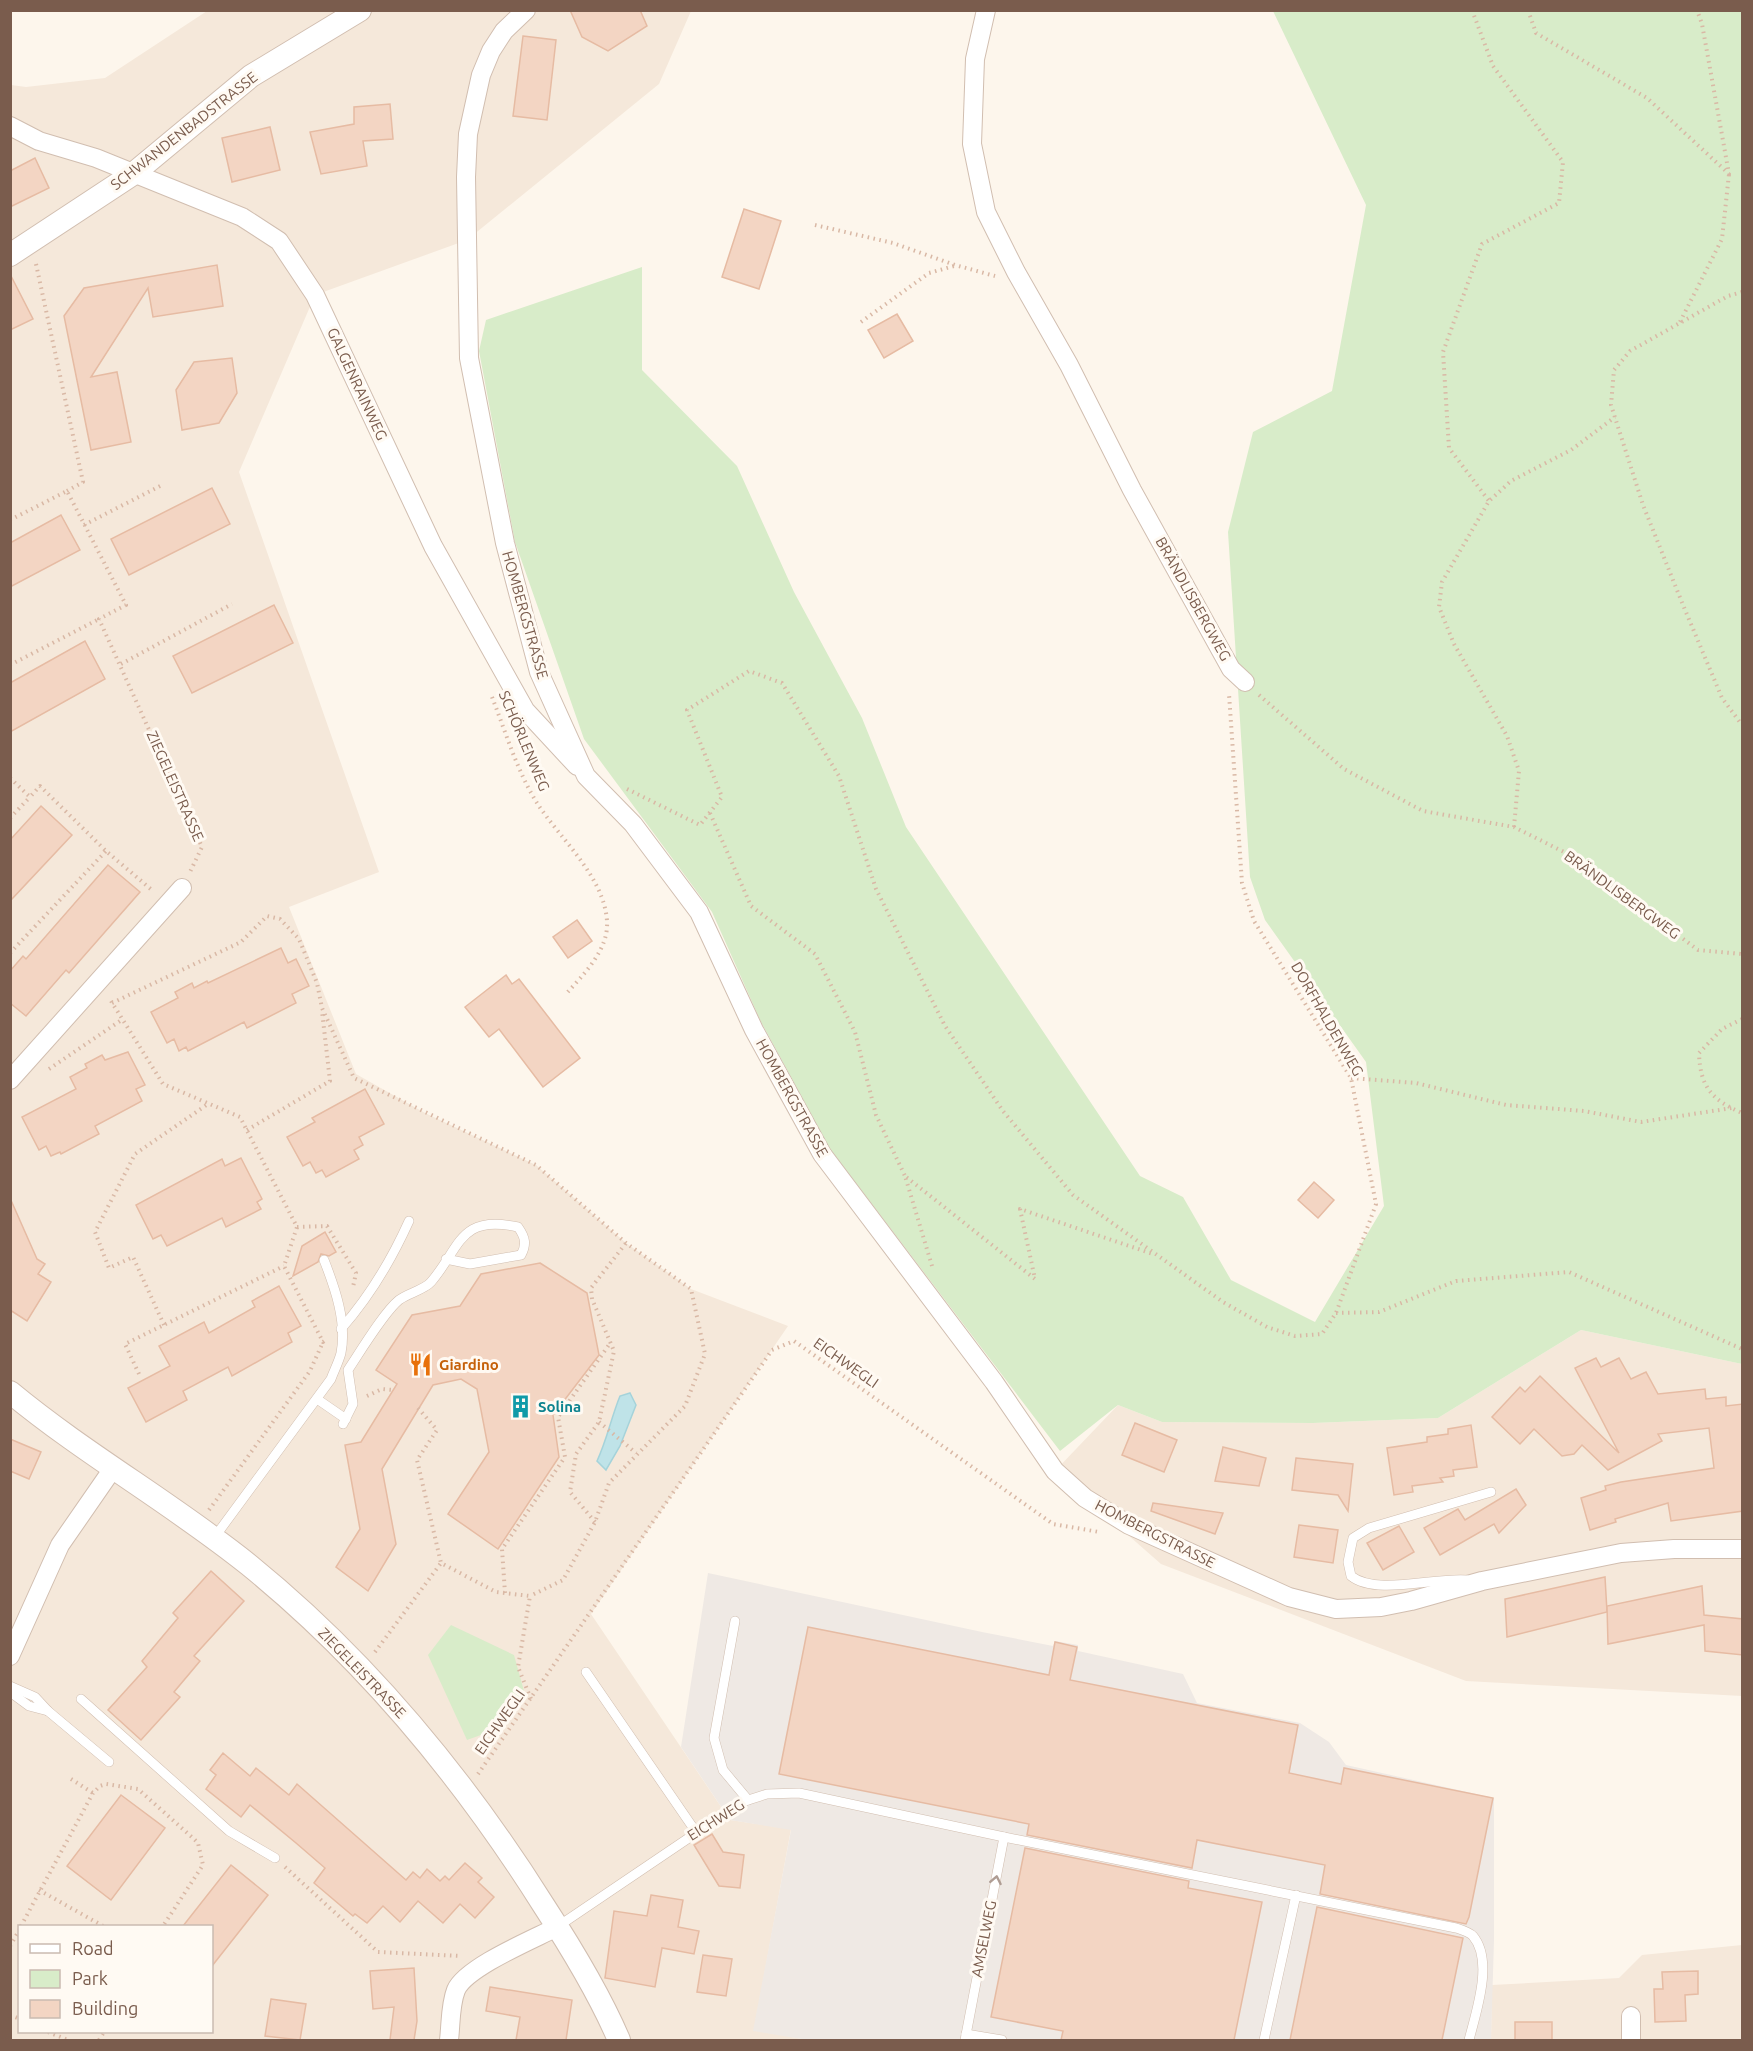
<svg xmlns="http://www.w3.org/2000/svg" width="1753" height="2051" font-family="Ubuntu,sans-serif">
  <rect width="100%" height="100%" fill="#fdf6ec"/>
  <g fill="#f5e8da" fill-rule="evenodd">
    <path d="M 207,11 L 691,11 L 659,84 L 467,240 L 315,295 L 239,472 L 379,872 L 289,907 L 356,1074 L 425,1113 L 536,1165 L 626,1243 L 691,1289 L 788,1326 L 591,1614 L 730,1820 L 791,1829 L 754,2030 L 808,2040 L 11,2040 L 11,85 L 26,87 L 105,78 ZM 20,1926 L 212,1926 L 212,2032 L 20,2032 Z"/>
    <path d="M 1581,1330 L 1742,1364 L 1742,1696 L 1466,1681 L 1161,1564 L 1055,1471 L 1118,1405 L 1162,1422 L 1313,1423 L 1438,1418 Z"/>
    <path d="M 1742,1945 L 1742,2040 L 1491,2040 L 1492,1985 L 1619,1978 L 1642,1955 Z"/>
  </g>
  <path fill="#efe9e4" d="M 708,1573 L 982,1632 L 1053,1646 L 1055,1641 L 1078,1645 L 1078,1651 L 1183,1674 L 1197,1703 L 1300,1723 L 1329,1742 L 1346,1765 L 1494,1798 L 1494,1940 L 1491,2040 L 808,2040 L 753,2031 L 791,1830 L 730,1820 L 681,1747 Z"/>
  <g fill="#d8ecc9">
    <path d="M 1273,11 L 1742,11 L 1742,1364 L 1581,1330 L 1438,1418 L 1313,1423 L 1162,1422 L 1118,1405 L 1060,1451 L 830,1149 L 761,1022 L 712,912 L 584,739 L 515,542 L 479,351 L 486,320 L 642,267 L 642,370 L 737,466 L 794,592 L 862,718 L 906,827 L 1140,1176 L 1183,1197 L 1231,1280 L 1315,1322 L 1384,1206 L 1366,1062 L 1265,920 L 1250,877 L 1228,532 L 1253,432 L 1332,391 L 1366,205 Z"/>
    <path d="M 451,1625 L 514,1655 L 524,1691 L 503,1727 L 467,1740 L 428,1655 Z"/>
  </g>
  <path fill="#bfe3e8" stroke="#a5d3da" stroke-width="1.5" d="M 630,1393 L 636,1405 L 620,1446 L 606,1470 L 597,1461 C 607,1440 611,1418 620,1396 Z"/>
  <g fill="#f3d5c3" stroke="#e6bba3" stroke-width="1.5">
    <path d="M 570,10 L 640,10 L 647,26 L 608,51 L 582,37 Z"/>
    <path d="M 523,36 L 556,40 L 547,120 L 513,116 Z"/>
    <path d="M 390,104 L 393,139 L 363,141 L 367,166 L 321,174 L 310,132 L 354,124 L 354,107 Z"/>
    <path d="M 270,127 L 280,170 L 232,182 L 222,138 Z"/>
    <path d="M 35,158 L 49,188 L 10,207 L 10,171 Z"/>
    <path d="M 744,209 L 781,221 L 759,289 L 722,277 Z"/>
    <path d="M 217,265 L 223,306 L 153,317 L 148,288 L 91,377 L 117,372 L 131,442 L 91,450 L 64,316 L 84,288 Z"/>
    <path d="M 10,274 L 33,319 L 10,330 Z"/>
    <path d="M 897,314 L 913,341 L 884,358 L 868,330 Z"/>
    <path d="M 232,358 L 237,393 L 219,423 L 182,430 L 176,390 L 194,362 Z"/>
    <path d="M 212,488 L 230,524 L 129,575 L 111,539 Z"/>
    <path d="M 61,515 L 80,550 L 10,587 L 10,543 Z"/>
    <path d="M 274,605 L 293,643 L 192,693 L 173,656 Z"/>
    <path d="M 85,641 L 105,679 L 10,732 L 10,683 Z"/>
    <path d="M 41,806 L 72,835 L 10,901 L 10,840 Z"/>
    <path d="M 108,865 L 140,892 L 69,973 L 66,970 L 26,1016 L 10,1003 L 10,971 L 23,956 L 26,959 Z"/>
    <path d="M 577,920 L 592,941 L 568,958 L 553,937 Z"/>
    <path d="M 281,948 L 288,963 L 296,959 L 309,986 L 292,994 L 296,1003 L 247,1028 L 244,1022 L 188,1051 L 186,1047 L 179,1051 L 174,1039 L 167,1043 L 151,1012 L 178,998 L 175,992 L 192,983 L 194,988 L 207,981 L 208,983 Z"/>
    <path d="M 506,975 L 512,984 L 519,979 L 580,1058 L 543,1087 L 499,1029 L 489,1037 L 465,1007 Z"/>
    <path d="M 128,1052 L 145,1085 L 136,1089 L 142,1101 L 95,1126 L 99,1134 L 61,1154 L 60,1152 L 51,1156 L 46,1146 L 39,1150 L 22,1117 L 76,1089 L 70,1077 L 87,1068 L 85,1064 L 102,1055 L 105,1060 Z"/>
    <path d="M 365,1089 L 384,1124 L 359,1137 L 363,1145 L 354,1150 L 359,1159 L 326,1177 L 322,1170 L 316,1173 L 310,1162 L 303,1166 L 287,1137 L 315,1122 L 312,1118 Z"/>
    <path d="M 241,1158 L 262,1199 L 257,1202 L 261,1209 L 226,1227 L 222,1218 L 167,1246 L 161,1235 L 153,1239 L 136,1205 L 222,1159 L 225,1166 Z"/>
    <path d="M 1314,1182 L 1334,1200 L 1318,1218 L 1298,1200 Z"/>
    <path d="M 10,1198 L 37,1259 L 45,1264 L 38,1274 L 51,1282 L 27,1321 L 10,1310 Z"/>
    <path d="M 325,1232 L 336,1252 L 329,1256 L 321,1254 L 318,1262 L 293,1276 L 302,1246 Z"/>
    <path d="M 540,1263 L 587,1293 L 599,1355 L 553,1415 L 559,1457 L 498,1549 L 448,1514 L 489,1452 L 477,1389 L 461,1379 L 433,1385 L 382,1469 L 396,1544 L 368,1591 L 336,1567 L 360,1529 L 345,1445 L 361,1442 L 397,1384 L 376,1370 L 412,1315 L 460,1306 L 481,1274 Z"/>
    <path d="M 279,1286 L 301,1326 L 288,1333 L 292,1342 L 232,1376 L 228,1367 L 183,1391 L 187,1400 L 146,1422 L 128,1388 L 170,1366 L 159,1346 L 204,1322 L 209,1333 L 255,1307 L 252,1301 Z"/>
    <path d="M 1596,1358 L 1601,1367 L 1619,1358 L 1631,1379 L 1646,1372 L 1658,1394 L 1705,1389 L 1706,1399 L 1726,1397 L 1726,1406 L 1743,1404 L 1743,1511 L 1671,1521 L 1668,1503 L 1615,1519 L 1616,1522 L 1590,1530 L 1581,1498 L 1606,1490 L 1605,1486 L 1621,1482 L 1714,1468 L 1709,1428 L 1658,1434 L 1662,1441 L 1608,1470 L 1582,1445 L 1574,1454 L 1562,1456 L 1534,1429 L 1520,1444 L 1492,1417 L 1520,1387 L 1525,1392 L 1540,1376 L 1619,1453 L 1575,1368 Z"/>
    <path d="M 1135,1423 L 1177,1440 L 1164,1472 L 1122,1455 Z"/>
    <path d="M 1471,1425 L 1477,1467 L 1453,1470 L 1454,1476 L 1440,1478 L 1443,1482 L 1412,1486 L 1413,1492 L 1394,1495 L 1387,1448 L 1427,1442 L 1427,1437 L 1448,1434 L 1448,1429 Z"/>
    <path d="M 10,1439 L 41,1452 L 29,1479 L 10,1471 Z"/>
    <path d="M 1223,1447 L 1266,1458 L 1259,1486 L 1215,1481 Z"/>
    <path d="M 1296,1458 L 1353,1464 L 1348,1511 L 1338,1495 L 1292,1490 Z"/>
    <path d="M 1516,1489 L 1526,1505 L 1499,1533 L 1494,1524 L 1440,1555 L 1424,1528 L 1458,1509 L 1465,1520 Z"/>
    <path d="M 1153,1503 L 1223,1513 L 1215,1534 L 1151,1511 Z"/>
    <path d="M 1299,1525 L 1338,1530 L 1333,1563 L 1294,1557 Z"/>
    <path d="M 1399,1526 L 1414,1552 L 1383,1570 L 1367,1543 Z"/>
    <path d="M 211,1571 L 244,1601 L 194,1656 L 200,1661 L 174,1692 L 180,1697 L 141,1740 L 108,1710 L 147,1667 L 142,1661 L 178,1618 L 173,1613 Z"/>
    <path d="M 1605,1577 L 1607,1612 L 1507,1637 L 1505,1599 Z"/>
    <path d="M 1702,1586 L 1704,1615 L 1743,1619 L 1743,1655 L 1705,1651 L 1704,1625 L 1608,1644 L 1607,1606 Z"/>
    <path d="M 808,1627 L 1049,1675 L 1055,1642 L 1077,1647 L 1070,1680 L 1298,1725 L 1289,1773 L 1341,1784 L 1344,1768 L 1493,1798 L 1469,1917 L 1466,1924 L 1320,1894 L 1325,1865 L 1197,1840 L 1192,1868 L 1027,1835 L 1029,1824 L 779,1774 Z"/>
    <path d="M 223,1753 L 250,1776 L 256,1768 L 289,1795 L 297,1784 L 406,1880 L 413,1872 L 420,1878 L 427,1869 L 440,1881 L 445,1876 L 449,1880 L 465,1863 L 482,1878 L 478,1882 L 494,1897 L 475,1918 L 460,1904 L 443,1923 L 418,1901 L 400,1922 L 383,1906 L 367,1923 L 355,1914 L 353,1916 L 314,1883 L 325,1868 L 296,1843 L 250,1805 L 241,1817 L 206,1789 L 216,1775 L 210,1770 Z"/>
    <path d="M 121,1795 L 165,1828 L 111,1900 L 67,1866 Z"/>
    <path d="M 712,1834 L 723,1852 L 744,1855 L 740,1888 L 719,1886 L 694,1845 Z"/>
    <path d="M 1025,1848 L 1189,1881 L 1188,1888 L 1262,1902 L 1234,2040 L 1061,2040 L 1063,2031 L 991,2017 Z"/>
    <path d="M 231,1865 L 268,1895 L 212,1966 L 212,1926 L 183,1926 Z"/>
    <path d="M 651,1895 L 683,1900 L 678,1927 L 699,1931 L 694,1954 L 662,1948 L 655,1987 L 605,1978 L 614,1911 L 647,1916 Z"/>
    <path d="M 1317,1907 L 1463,1938 L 1442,2040 L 1290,2040 Z"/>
    <path d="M 703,1955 L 732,1959 L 726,1996 L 697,1992 Z"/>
    <path d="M 414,1968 L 417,2021 L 414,2040 L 390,2040 L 394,2007 L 373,2009 L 370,1971 Z"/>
    <path d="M 1698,1971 L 1698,1994 L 1685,1995 L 1686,2021 L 1655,2022 L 1654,1989 L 1663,1989 L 1662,1972 Z"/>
    <path d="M 490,1987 L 572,2000 L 566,2040 L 516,2040 L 520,2017 L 486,2011 Z"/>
    <path d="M 271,1999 L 306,2004 L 300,2040 L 265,2036 Z"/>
    <rect x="1515" y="2022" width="37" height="18"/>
  </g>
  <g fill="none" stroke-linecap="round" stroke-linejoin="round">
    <defs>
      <g id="service">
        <path d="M 341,1329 C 370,1296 391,1261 409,1221"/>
        <path d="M 317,1399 L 346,1419"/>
        <path d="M 343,1424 L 353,1404 L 348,1370 C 360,1352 384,1312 399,1300 C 408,1293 424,1290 431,1282 C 461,1247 459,1214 518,1227 C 525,1237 527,1244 521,1255 L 470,1264 L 446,1259"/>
        <path d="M 214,1538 L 331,1379 C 334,1371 339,1361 341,1353 C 347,1322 335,1288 324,1260"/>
        <path d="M 1467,1580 C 1435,1577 1376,1596 1351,1576 L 1348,1562 L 1353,1538 L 1369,1528 L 1491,1492"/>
        <path d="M 735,1621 L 714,1738 L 723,1770 L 748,1800"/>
        <path d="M 586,1672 L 696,1832"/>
        <path d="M 10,1686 L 35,1697 L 48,1711"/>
        <path d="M 10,1692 L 29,1706 L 48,1711 L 109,1762"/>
        <path d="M 81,1699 L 229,1831 L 275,1858"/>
        <path d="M 557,1927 L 742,1802 L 767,1794 L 799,1793 L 1004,1837 L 1456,1928 C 1462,1930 1469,1932 1473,1936 C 1494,1961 1476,2012 1469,2040"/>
        <path d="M 966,2034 L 1002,2040"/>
        <path d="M 965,2040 L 1004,1837"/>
        <path d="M 1264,2040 L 1296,1895"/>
      </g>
      <g id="minor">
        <path d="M 526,10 L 504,31 L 491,51 L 481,75 L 468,134 L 466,177 L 469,358 L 505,543 L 539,672 L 586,776 L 633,824 L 699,912 L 754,1030 L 822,1154 L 994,1382 L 1055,1471 L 1085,1498 L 1129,1525 L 1289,1597 L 1336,1609 L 1381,1607 L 1411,1601 L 1482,1581 L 1621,1553 L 1674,1549 L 1742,1549"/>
        <path d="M 986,10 L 975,59 L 972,144 L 986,212 L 1016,272 L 1069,365 L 1132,490 L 1231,669 L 1245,682"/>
        <path d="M 10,126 L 39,141 L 96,158 L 242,217 L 279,241 L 315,295 L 433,546 L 525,710 L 577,766"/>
        <path d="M 10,1080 L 182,888"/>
        <path d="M 10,1656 L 60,1545 L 114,1467"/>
        <path d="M 1631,2016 L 1631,2040"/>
        <path d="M 449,2040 C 451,2024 450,2005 456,1990 C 466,1967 534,1939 557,1927"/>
      </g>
      <g id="tertiary">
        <path d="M 10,255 L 133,174 L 251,76 L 360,10"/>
        <path d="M 10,1392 C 86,1455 172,1503 249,1565 C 366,1660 464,1779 544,1906 C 572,1949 599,1993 619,2040"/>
      </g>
    </defs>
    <use href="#service" stroke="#d1beb0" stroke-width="10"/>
    <use href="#minor" stroke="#d1beb0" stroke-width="20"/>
    <use href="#tertiary" stroke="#d1beb0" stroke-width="24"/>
    <g stroke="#d9b8a5" stroke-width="4" stroke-dasharray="1.5 4.5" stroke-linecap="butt">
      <path d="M 1472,10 L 1493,66 L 1563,162 L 1559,203 L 1482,244 L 1443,352 L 1449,448 L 1489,501"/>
      <path d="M 1528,10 L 1536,33 L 1647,98 L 1729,174 L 1702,24 L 1697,10"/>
      <path d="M 815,225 L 893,243 L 955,265 L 995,276"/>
      <path d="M 36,264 L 83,482 L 67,491"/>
      <path d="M 1742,292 L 1728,296 L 1630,351 L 1614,370 L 1611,405 L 1643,505 L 1683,605 L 1722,698 L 1742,725"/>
      <path d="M 861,322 L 929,273 L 954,266"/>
      <path d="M 1680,322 L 1722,239 L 1729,174"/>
      <path d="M 10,520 L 67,491 L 126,605 L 99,619 L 202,847 L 190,872"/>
      <path d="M 84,525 L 162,485"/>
      <path d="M 121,664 L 232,604"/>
      <path d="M 10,665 L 99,619"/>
      <path d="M 1259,695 L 1344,769 L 1423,811 L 1514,827 L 1572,856 L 1698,950 L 1742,954"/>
      <path d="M 492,697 C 506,733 517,771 537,803 C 560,839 604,876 607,921 C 609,950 583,975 565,995"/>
      <path d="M 10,778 L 30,797 L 40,786 L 106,851 L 153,891"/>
      <path d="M 627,789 L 700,825 L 722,797 L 687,710 L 749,671 L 782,683 L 839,776 L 876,889 L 945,1026 L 1003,1111 L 1073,1195 L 1223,1302 L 1267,1327 L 1295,1336 L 1322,1334 L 1336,1313 L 1376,1204 L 1351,1078 L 1254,921 L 1242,883 L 1229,694"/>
      <path d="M 710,813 L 751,906 L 815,954 L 855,1032 L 876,1115 L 905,1176"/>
      <path d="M 10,818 L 30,797"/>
      <path d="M 1514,827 L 1519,771 L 1507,736 L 1454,644 L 1439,607 L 1442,582 L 1489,501 L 1511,481 L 1571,450 L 1615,417"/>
      <path d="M 10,953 L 106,851"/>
      <path d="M 111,1001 L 163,1084 L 240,1117 L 297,1227 L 284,1266 L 323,1342 L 327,1339"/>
      <path d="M 112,1003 L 241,942 L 267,916 L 280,919 L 299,939 L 317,983 L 322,1008 L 354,1078 L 536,1165 L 626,1243 L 691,1289 L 705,1354 L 685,1406 L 609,1483 L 595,1522 L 563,1580 L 530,1596"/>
      <path d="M 1742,1019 L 1722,1029 L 1699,1053 C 1700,1087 1712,1100 1742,1113"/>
      <path d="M 49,1069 L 123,1019"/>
      <path d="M 1351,1078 L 1416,1083 L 1506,1105 L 1584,1111 L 1641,1122 L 1732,1108"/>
      <path d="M 247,1130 L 330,1081 L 322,1011"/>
      <path d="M 297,1227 L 327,1226 L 356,1273 L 353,1287"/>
      <path d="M 932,1266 L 905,1176 L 1035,1279 L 1020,1209 L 1153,1254"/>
      <path d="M 1336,1313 L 1379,1312 L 1456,1281 L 1569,1272 L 1742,1349"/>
      <path d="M 164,1325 L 133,1257 L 109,1268 L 95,1232 L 135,1154 L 208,1104"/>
      <path d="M 139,1374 L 125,1344 L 284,1266"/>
      <path d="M 367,1396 L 382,1389 L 393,1390"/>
      <path d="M 418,1408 L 437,1430 L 417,1460 L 441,1563"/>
      <path d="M 599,1422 L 636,1453"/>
      <path d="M 209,1510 L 310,1371 L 323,1342"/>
      <path d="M 595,1522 L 570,1492 L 576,1454 L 599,1422 L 614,1351 L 592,1299 L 591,1288 L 626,1243"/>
      <path d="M 505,1593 L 502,1549 L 565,1457 L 558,1417 L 611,1342"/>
      <path d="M 375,1652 L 441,1563 L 496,1592 L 530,1596 L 518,1667 L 531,1699"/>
      <path d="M 478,1774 L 772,1350 L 794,1341 L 1053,1524 L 1099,1532"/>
      <path d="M 71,1779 L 93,1793"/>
      <path d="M 285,1867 L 378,1952 L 461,1956"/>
      <path d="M 39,1890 L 103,1926"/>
      <path d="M 21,1926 L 93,1793 L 100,1786 L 106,1784 L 138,1789 L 193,1838 L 198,1843 L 203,1865 L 163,1926"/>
      <path d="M 10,1946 L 20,1929"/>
      <path d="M 10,2015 L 20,2019"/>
      <path d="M 48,2032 L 68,2040"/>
      <path d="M 99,2040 L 104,2032"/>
    </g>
    <use href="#service" stroke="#fff" stroke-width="9"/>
    <use href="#minor" stroke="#fff" stroke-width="18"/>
    <use href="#tertiary" stroke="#fff" stroke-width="22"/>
  </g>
  <defs><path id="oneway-chevron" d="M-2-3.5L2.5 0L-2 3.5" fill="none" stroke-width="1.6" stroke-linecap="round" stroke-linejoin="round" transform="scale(1.5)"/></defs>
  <use stroke="#af9d94" href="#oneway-chevron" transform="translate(996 1880) rotate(-79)"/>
  <defs>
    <symbol id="restaurant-bare" viewBox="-9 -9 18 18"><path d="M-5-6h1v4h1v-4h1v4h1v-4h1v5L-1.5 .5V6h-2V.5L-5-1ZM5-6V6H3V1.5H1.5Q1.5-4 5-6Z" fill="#e8710a" stroke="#fffaf3" stroke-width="2.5" paint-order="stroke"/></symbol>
    <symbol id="building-bare" viewBox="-9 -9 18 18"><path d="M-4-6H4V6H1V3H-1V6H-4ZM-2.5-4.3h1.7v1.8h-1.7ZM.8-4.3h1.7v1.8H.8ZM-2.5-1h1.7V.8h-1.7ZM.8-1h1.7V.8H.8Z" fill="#0f9aa8" stroke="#fffaf3" stroke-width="2.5" paint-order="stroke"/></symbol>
  </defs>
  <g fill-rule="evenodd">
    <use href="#restaurant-bare" x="404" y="1348" width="33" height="33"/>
    <use href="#building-bare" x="504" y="1390" width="33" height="33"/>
  </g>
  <g text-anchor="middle" stroke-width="6" stroke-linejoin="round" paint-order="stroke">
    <g font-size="15" fill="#7a5c4d" stroke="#fffaf3">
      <text transform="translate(184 131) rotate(-38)" y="5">SCHWANDENBADSTRASSE</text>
      <text transform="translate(357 384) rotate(65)" y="5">GALGENRAINWEG</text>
      <text transform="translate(1193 599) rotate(61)" y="5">BRÄNDLISBERGWEG</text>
      <text transform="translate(525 615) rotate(74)" y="5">HOMBERGSTRASSE</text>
      <text transform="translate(524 741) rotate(67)" y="5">SCHÖRLENWEG</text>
      <text transform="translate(175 786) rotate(66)" y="5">ZIEGELEISTRASSE</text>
      <text transform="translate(1622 895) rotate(36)" y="5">BRÄNDLISBERGWEG</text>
      <text transform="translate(1327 1019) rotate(60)" y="5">DORFHALDENWEG</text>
      <text transform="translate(792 1098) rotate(61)" y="5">HOMBERGSTRASSE</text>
      <text transform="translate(846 1363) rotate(35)" y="5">EICHWEGLI</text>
      <text transform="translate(1155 1534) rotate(27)" y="5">HOMBERGSTRASSE</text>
      <text transform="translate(362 1673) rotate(46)" y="5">ZIEGELEISTRASSE</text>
      <text transform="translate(500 1722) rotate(-55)" y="5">EICHWEGLI</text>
      <text transform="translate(716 1820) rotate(-32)" y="5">EICHWEG</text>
      <text transform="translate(984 1939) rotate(-79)" y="5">AMSELWEG</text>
    </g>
    <g font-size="15" font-weight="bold" fill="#c56008" stroke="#fffaf3" text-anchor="start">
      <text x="439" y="1370">Giardino</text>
    </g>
    <g font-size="15" font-weight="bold" fill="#0d838f" stroke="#fffaf3" text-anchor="start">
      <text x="538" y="1412">Solina</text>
    </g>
  </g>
  <rect width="1753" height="2051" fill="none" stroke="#7a5c4d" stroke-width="24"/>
  <rect x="18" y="1925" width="195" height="108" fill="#fffaf3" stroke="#cabbb1" stroke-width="1.5"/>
  <rect x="30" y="1944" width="30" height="9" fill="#ffffff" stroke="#cabbb1" stroke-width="1.5"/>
  <text x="72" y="1955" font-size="18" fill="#7a5c4d">Road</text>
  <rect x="30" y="1970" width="30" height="18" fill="#d8ecc9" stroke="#cabbb1" stroke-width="1.5"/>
  <text x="72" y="1985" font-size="18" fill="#7a5c4d">Park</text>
  <rect x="30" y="2000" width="30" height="18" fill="#f3d5c3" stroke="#cabbb1" stroke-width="1.5"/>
  <text x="72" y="2015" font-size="18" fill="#7a5c4d">Building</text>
</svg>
